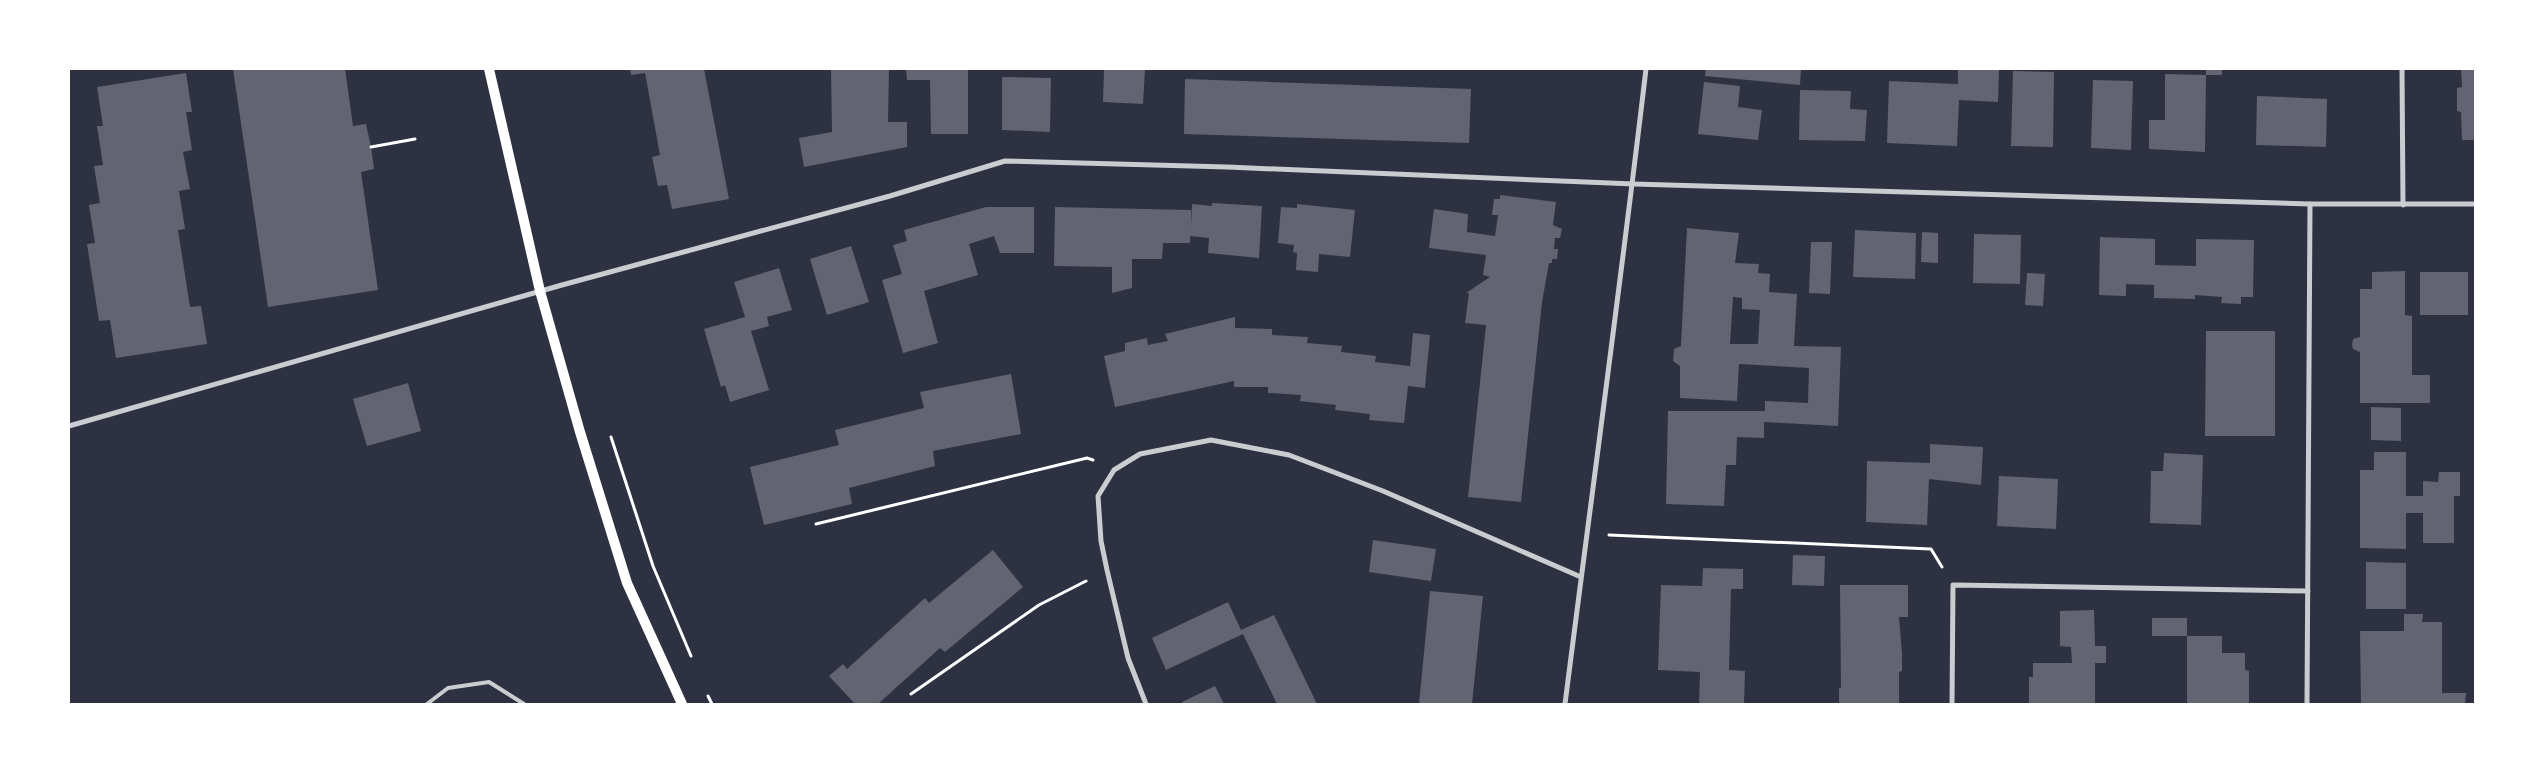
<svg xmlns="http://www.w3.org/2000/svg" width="2544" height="773" font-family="Commissioner,sans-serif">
  <rect width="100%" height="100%" fill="#2d3142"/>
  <g fill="#626471" fill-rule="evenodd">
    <path d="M 233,69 L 345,69 L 353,126 L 366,124 L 371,147 L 374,169 L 361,172 L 378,290 L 268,307 Z"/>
    <path d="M 630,69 L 704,69 L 729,199 L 672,209 L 667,185 L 658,186 L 652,157 L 660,155 L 645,73 L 631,75 Z"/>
    <path d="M 831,69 L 889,69 L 888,122 L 907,122 L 907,147 L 804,167 L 799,138 L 832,132 Z"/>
    <path d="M 906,69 L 968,69 L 968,134 L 931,134 L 930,80 L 907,80 Z"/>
    <path d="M 1104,69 L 1145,69 L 1143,104 L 1103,102 Z"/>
    <path d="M 1706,69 L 1801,69 L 1800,85 L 1705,76 Z"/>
    <path d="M 1958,69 L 1999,69 L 1998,102 L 1959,100 L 1957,146 L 1887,143 L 1889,81 L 1958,84 Z"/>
    <rect x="2206" y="69" width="16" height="6"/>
    <path d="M 2461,69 L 2475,69 L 2475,140 L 2462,140 L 2461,112 L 2457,111 L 2457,88 L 2462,87 Z"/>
    <path d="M 2013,71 L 2054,72 L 2053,147 L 2011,146 Z"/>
    <path d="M 186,73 L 192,112 L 186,112 L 192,150 L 183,152 L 190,189 L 179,191 L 185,229 L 178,230 L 190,307 L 201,306 L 207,344 L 116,358 L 110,320 L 99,321 L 87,244 L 95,243 L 89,205 L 100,203 L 94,166 L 103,165 L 97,126 L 103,126 L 97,87 Z"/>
    <path d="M 2165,74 L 2206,75 L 2205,152 L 2149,149 L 2149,120 L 2165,120 Z"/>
    <path d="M 1002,77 L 1051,78 L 1050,132 L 1002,130 Z"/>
    <path d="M 1185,79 L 1471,89 L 1469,143 L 1184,134 Z"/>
    <path d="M 2093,80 L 2133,81 L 2131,150 L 2091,148 Z"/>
    <path d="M 1704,82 L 1740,86 L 1738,107 L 1762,110 L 1758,140 L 1698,134 Z"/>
    <path d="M 1800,90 L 1851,91 L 1850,109 L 1867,110 L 1865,141 L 1799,140 Z"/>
    <path d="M 2257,96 L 2327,99 L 2326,147 L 2256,145 Z"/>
    <path d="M 1500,195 L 1556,202 L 1553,225 L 1562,229 L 1560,238 L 1555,238 L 1554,249 L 1558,249 L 1557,259 L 1552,259 L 1552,263 L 1549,263 L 1542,302 L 1521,502 L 1468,497 L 1486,325 L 1465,323 L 1469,293 L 1466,293 L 1490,277 L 1483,275 L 1486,255 L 1429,248 L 1434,209 L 1468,214 L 1467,232 L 1495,236 L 1498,215 L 1492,215 L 1494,199 L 1500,199 Z"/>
    <path d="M 1212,203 L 1262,206 L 1259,258 L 1208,253 L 1209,238 L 1190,236 L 1190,243 L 1163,243 L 1162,259 L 1132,259 L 1132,288 L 1112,293 L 1112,267 L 1054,266 L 1055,207 L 1191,210 L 1191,227 L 1192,204 L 1212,206 Z"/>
    <path d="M 1297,204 L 1355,210 L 1350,257 L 1319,254 L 1318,272 L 1296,270 L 1297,253 L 1293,252 L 1294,245 L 1278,243 L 1281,207 L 1297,208 Z"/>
    <path d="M 986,207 L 1034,207 L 1034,253 L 1000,253 L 994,236 L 969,244 L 978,275 L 924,291 L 938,343 L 903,353 L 882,280 L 902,274 L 893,245 L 907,241 L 904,230 Z"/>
    <path d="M 1687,228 L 1739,233 L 1735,263 L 1759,264 L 1758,273 L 1770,274 L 1769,292 L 1797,294 L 1794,346 L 1841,347 L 1838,426 L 1764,422 L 1764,438 L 1737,437 L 1736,465 L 1726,465 L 1724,506 L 1666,504 L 1668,411 L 1765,411 L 1765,401 L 1808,403 L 1809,368 L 1739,364 L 1737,401 L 1680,398 L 1680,366 L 1673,361 L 1674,349 L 1681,346 ZM 1733,297 L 1742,298 L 1742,309 L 1760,310 L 1758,344 L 1730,344 Z"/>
    <path d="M 1855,230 L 1916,233 L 1915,279 L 1853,277 Z"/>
    <path d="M 1922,232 L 1938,233 L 1938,263 L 1921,262 Z"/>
    <path d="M 1974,234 L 2021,235 L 2020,284 L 1973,283 Z"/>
    <path d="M 2100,237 L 2155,239 L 2155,265 L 2196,266 L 2196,239 L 2254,240 L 2253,297 L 2241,297 L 2241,304 L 2221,303 L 2222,297 L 2195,295 L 2195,299 L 2154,298 L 2154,285 L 2126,284 L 2126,296 L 2099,295 Z"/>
    <path d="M 1811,242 L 1832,242 L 1830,294 L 1809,293 Z"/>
    <path d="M 851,246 L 869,302 L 827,315 L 810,259 Z"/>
    <path d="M 779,268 L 792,310 L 767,317 L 769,326 L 751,331 L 769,390 L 730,402 L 725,385 L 721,387 L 704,329 L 745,317 L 734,282 Z"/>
    <path d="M 2405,271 L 2405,315 L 2412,316 L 2412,375 L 2430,375 L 2430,403 L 2360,403 L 2360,352 L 2353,349 L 2352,345 L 2353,339 L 2360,337 L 2360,289 L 2372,289 L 2372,272 Z"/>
    <rect x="2420" y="272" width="48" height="43"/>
    <path d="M 2027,273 L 2045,274 L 2043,306 L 2025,305 Z"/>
    <path d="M 1235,317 L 1235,328 L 1272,329 L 1272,335 L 1308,337 L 1307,343 L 1342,346 L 1341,352 L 1376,356 L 1375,362 L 1410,366 L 1413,333 L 1430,335 L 1425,388 L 1408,386 L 1404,423 L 1369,420 L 1370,414 L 1335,410 L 1336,405 L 1300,401 L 1301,395 L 1268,393 L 1268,387 L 1234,387 L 1234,381 L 1115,407 L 1104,356 L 1125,351 L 1125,343 L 1147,338 L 1148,345 L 1168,341 L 1165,334 Z"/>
    <path d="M 2206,331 L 2275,331 L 2275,436 L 2205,436 Z"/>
    <path d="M 1011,374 L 1021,434 L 933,451 L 935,466 L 849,488 L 852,504 L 764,525 L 750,467 L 839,445 L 835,430 L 924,408 L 920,392 Z"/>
    <path d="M 408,383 L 421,431 L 367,446 L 353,399 Z"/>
    <path d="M 2371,407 L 2401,408 L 2401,441 L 2371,440 Z"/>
    <path d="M 1930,444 L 1983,447 L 1981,485 L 1929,479 L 1927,525 L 1866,522 L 1867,461 L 1930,463 Z"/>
    <path d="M 2374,452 L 2406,452 L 2406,496 L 2423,496 L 2423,481 L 2438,482 L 2439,472 L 2460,472 L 2460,496 L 2454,496 L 2454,543 L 2423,543 L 2423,513 L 2406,513 L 2406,549 L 2360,548 L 2360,470 L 2374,470 Z"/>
    <path d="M 2164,453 L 2203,455 L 2201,525 L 2150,523 L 2151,471 L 2163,471 Z"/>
    <path d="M 1999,476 L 2058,479 L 2056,529 L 1997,526 Z"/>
    <path d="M 1373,540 L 1436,549 L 1431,581 L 1369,572 Z"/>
    <path d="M 993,550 L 1023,587 L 945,652 L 940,648 L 878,704 L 855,704 L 829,676 L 843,664 L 847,669 L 925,598 L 929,603 Z"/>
    <path d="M 1793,555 L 1825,556 L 1824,586 L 1792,585 Z"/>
    <path d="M 2366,562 L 2406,563 L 2406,609 L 2366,609 Z"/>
    <path d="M 1703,568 L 1743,569 L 1743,589 L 1731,589 L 1729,670 L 1745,671 L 1744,704 L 1699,704 L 1700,672 L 1658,670 L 1661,585 L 1702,586 Z"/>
    <path d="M 1840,585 L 1908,585 L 1908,617 L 1899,617 L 1902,654 L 1902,671 L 1899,672 L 1899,704 L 1839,704 L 1839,688 L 1841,688 Z"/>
    <path d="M 1430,591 L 1483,596 L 1472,704 L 1419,704 Z"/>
    <path d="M 1228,602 L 1241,630 L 1274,615 L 1317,704 L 1277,704 L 1243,634 L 1166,670 L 1152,638 Z"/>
    <path d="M 2094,610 L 2095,646 L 2106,646 L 2106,663 L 2095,663 L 2095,704 L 2029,704 L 2029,677 L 2033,677 L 2033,663 L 2072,663 L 2071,647 L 2060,646 L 2060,611 Z"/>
    <path d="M 2404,614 L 2423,614 L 2422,622 L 2442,622 L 2442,693 L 2466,693 L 2465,704 L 2361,704 L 2360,631 L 2404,631 Z"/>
    <rect x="2152" y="618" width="35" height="18"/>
    <path d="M 2187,636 L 2222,636 L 2222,653 L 2245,653 L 2245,670 L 2249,671 L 2249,704 L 2187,704 Z"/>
    <path d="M 1215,686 L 1224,704 L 1183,704 L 1182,702 Z"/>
  </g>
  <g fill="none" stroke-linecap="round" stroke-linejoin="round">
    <g stroke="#fff" stroke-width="3">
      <path d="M 371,147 L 415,139"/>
      <path d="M 611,437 L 653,566 L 691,656"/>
      <path d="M 816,524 L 1087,458 L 1093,460"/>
      <path d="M 1609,535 L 1931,549 L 1942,567"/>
      <path d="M 911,694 L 1039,605 L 1086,581"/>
      <path d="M 708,696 L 712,704"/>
    </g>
    <path stroke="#caccd0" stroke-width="4" d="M 427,704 L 448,688 L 489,682 L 524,704"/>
    <g stroke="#caccd0" stroke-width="5">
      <path d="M 2402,69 L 2403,205"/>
      <path d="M 69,426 L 562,285 L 890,196 L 1005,161 L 1227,167 L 1634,184 L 2310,204 L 2475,204"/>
      <path d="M 1146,704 L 1128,658 L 1107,570 L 1101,541 L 1098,496 L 1114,470 L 1140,454 L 1211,440 L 1289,455 L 1383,491 L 1581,577"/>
      <path d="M 1565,704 C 1592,492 1621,281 1646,69"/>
      <path d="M 1952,704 L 1953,585 L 2308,591"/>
      <path d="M 2307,704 L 2310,204"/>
    </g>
    <path stroke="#fff" stroke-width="10" d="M 489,69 L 540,291 L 580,432 L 627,583 L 682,704"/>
  </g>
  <rect width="2544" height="773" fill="none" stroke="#ffffff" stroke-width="140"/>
</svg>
